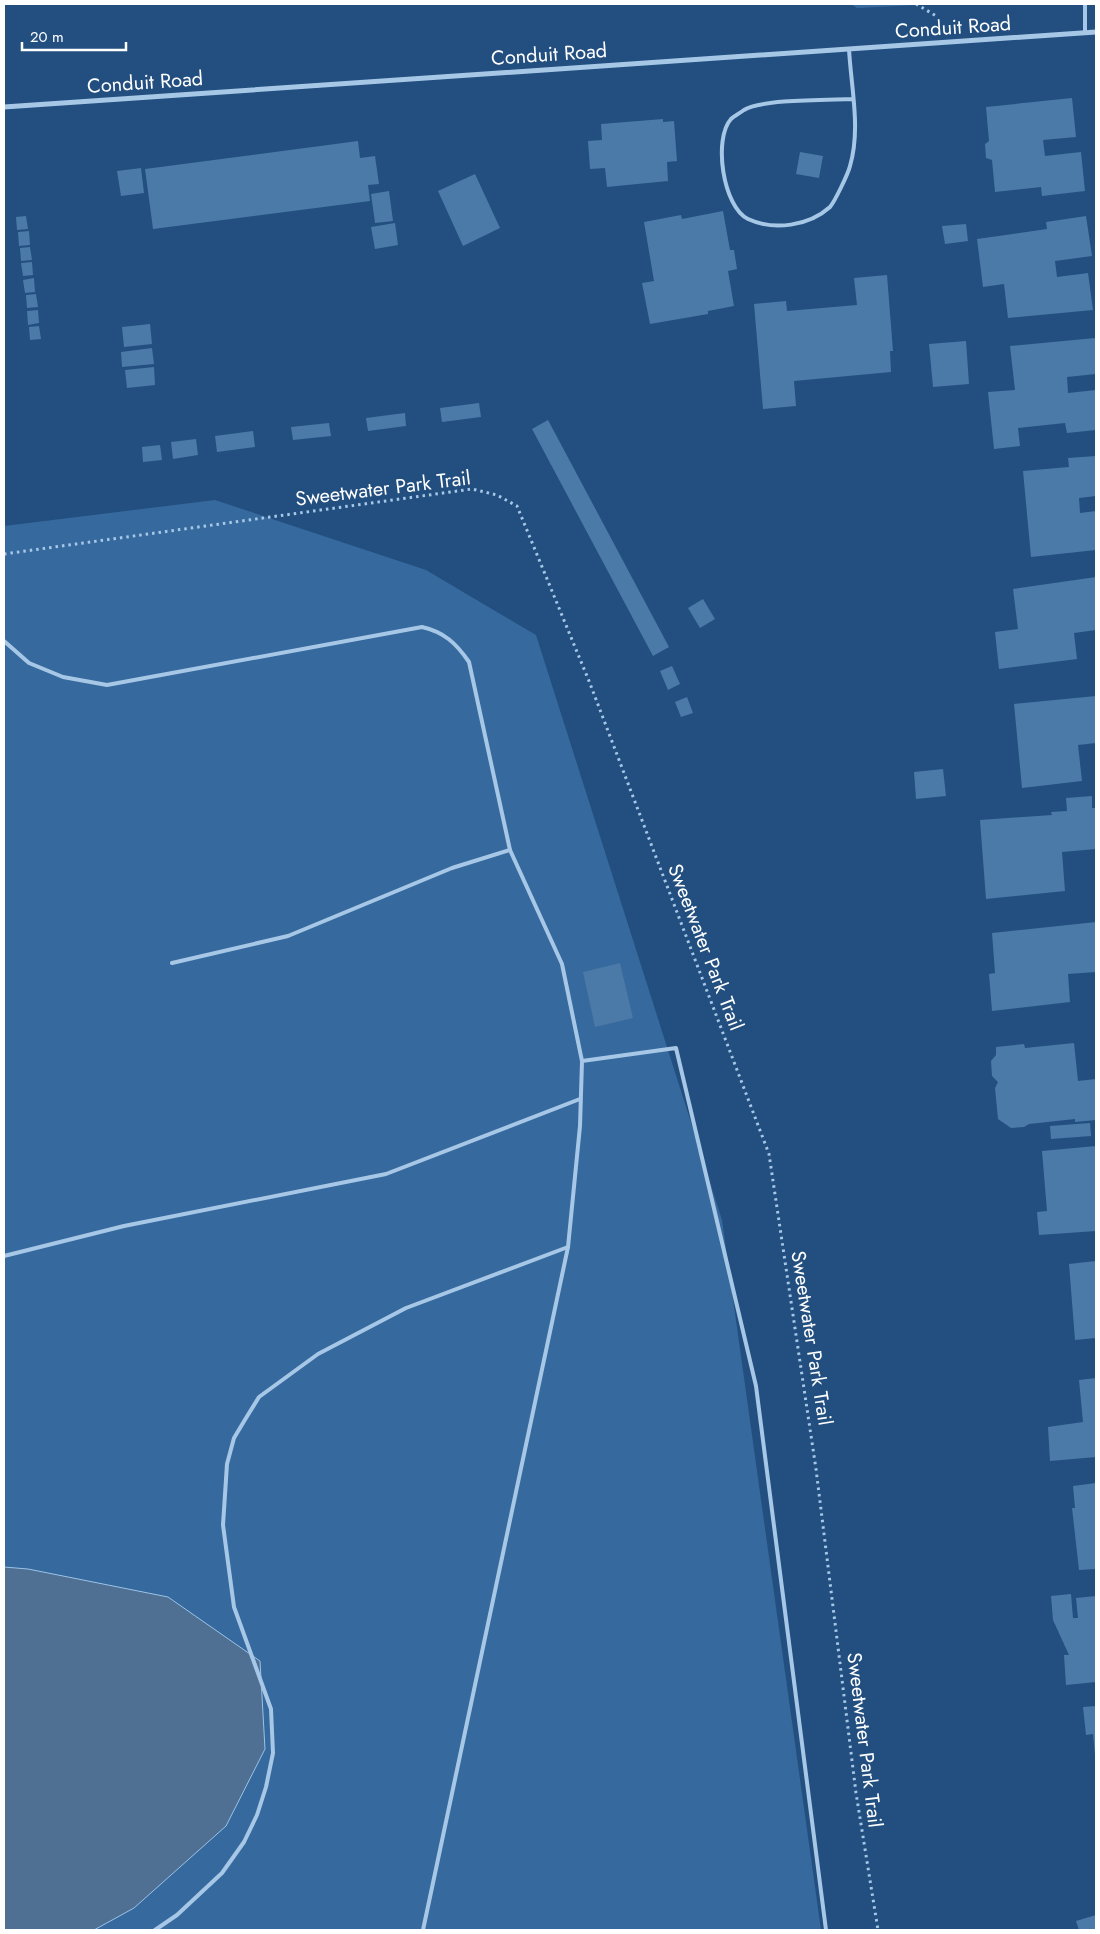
<svg xmlns="http://www.w3.org/2000/svg" width="1100" height="1934" font-family="Jost,sans-serif">
  <rect width="100%" height="100%" fill="#224f7f"/>
  <g fill="#36699d">
    <path d="M 851,4 L 938,4 L 857,8 Z"/>
    <path d="M 215,500 L 426,570 L 536,635 L 722,1220 L 821,1930 L 4,1930 L 4,526 Z"/>
  </g>
  <path fill="#4f7093" stroke="#9bc3e8" d="M 4,1567 L 28,1569 L 168,1597 L 260,1661 L 265,1749 L 226,1826 L 134,1908 L 94,1930 L 4,1930 Z"/>
  <g fill="#4b79a8">
    <path d="M 1072,98 L 1076,137 L 1043,140 L 1045,156 L 1081,152 L 1085,191 L 1042,196 L 1041,187 L 995,192 L 992,160 L 986,158 L 985,144 L 989,141 L 986,107 Z"/>
    <path d="M 663,119 L 663,122 L 674,121 L 677,161 L 667,162 L 668,181 L 607,187 L 605,168 L 590,169 L 588,141 L 602,140 L 601,124 Z"/>
    <path d="M 358,141 L 360,158 L 375,156 L 379,184 L 368,185 L 370,201 L 153,229 L 145,169 Z"/>
    <path d="M 800,152 L 823,156 L 819,178 L 796,174 Z"/>
    <path d="M 141,168 L 144,193 L 121,196 L 117,171 Z"/>
    <path d="M 475,174 L 500,228 L 463,246 L 438,191 Z"/>
    <path d="M 389,191 L 393,221 L 375,223 L 371,194 Z"/>
    <path d="M 723,211 L 730,250 L 734,250 L 737,269 L 728,271 L 734,306 L 708,311 L 708,314 L 650,324 L 642,283 L 654,281 L 644,222 L 681,215 L 682,219 Z"/>
    <path d="M 26,216 L 28,229 L 17,230 L 16,217 Z"/>
    <path d="M 1086,216 L 1092,256 L 1055,261 L 1057,277 L 1088,273 L 1093,310 L 1008,318 L 1004,284 L 983,287 L 977,239 L 1047,229 L 1046,222 Z"/>
    <path d="M 395,223 L 398,245 L 375,249 L 371,227 Z"/>
    <path d="M 966,224 L 968,241 L 945,244 L 942,226 Z"/>
    <path d="M 29,231 L 30,245 L 19,246 L 18,232 Z"/>
    <path d="M 30,247 L 32,260 L 21,261 L 20,248 Z"/>
    <path d="M 32,262 L 33,275 L 23,276 L 21,263 Z"/>
    <path d="M 887,275 L 893,351 L 890,351 L 891,372 L 794,381 L 796,406 L 763,409 L 754,304 L 786,301 L 787,311 L 857,305 L 854,278 Z"/>
    <path d="M 34,278 L 35,292 L 25,293 L 23,280 Z"/>
    <path d="M 36,294 L 38,307 L 27,308 L 26,295 Z"/>
    <path d="M 38,310 L 39,323 L 28,325 L 27,311 Z"/>
    <path d="M 150,324 L 152,344 L 124,347 L 122,327 Z"/>
    <path d="M 39,326 L 41,339 L 30,340 L 29,327 Z"/>
    <path d="M 1095,338 L 1096,374 L 1067,377 L 1068,393 L 1096,390 L 1096,430 L 1067,433 L 1065,423 L 1018,428 L 1020,446 L 994,449 L 988,392 L 1015,390 L 1010,346 Z"/>
    <path d="M 966,341 L 969,384 L 933,387 L 929,344 Z"/>
    <path d="M 152,348 L 154,364 L 122,367 L 121,352 Z"/>
    <path d="M 154,367 L 155,385 L 127,388 L 125,370 Z"/>
    <path d="M 479,403 L 481,417 L 442,422 L 440,408 Z"/>
    <path d="M 405,413 L 406,426 L 368,431 L 366,418 Z"/>
    <path d="M 548,420 L 669,647 L 653,656 L 532,429 Z"/>
    <path d="M 329,423 L 331,436 L 293,440 L 291,427 Z"/>
    <path d="M 253,431 L 255,447 L 217,452 L 215,436 Z"/>
    <path d="M 196,439 L 198,455 L 173,459 L 171,442 Z"/>
    <path d="M 160,445 L 162,460 L 143,462 L 142,447 Z"/>
    <path d="M 1096,456 L 1096,496 L 1079,498 L 1080,513 L 1096,511 L 1096,550 L 1031,557 L 1023,471 L 1069,467 L 1068,458 Z"/>
    <path d="M 1096,577 L 1096,630 L 1074,633 L 1077,659 L 999,669 L 995,632 L 1018,629 L 1013,589 Z"/>
    <path d="M 703,599 L 715,619 L 700,628 L 688,608 Z"/>
    <path d="M 672,666 L 680,684 L 668,690 L 660,671 Z"/>
    <path d="M 1096,696 L 1096,743 L 1078,745 L 1082,781 L 1022,788 L 1014,704 Z"/>
    <path d="M 687,697 L 693,713 L 681,717 L 675,702 Z"/>
    <path d="M 943,769 L 946,796 L 916,799 L 914,772 Z"/>
    <path d="M 1092,796 L 1092,808 L 1096,808 L 1096,849 L 1062,852 L 1065,891 L 986,899 L 980,820 L 1052,815 L 1051,812 L 1067,811 L 1066,798 Z"/>
    <path d="M 1096,922 L 1096,972 L 1068,974 L 1070,1002 L 992,1011 L 989,974 L 995,973 L 992,933 Z"/>
    <path d="M 620,963 L 633,1018 L 595,1027 L 583,972 Z"/>
    <path d="M 1074,1043 L 1078,1081 L 1096,1079 L 1096,1120 L 1075,1122 L 1075,1119 L 1029,1124 L 1024,1127 L 1011,1128 L 998,1119 L 995,1088 L 998,1082 L 992,1076 L 991,1061 L 996,1055 L 996,1047 L 1024,1044 L 1025,1048 Z"/>
    <path d="M 1090,1123 L 1091,1136 L 1051,1139 L 1050,1126 Z"/>
    <path d="M 1096,1146 L 1096,1231 L 1039,1235 L 1037,1212 L 1047,1211 L 1042,1151 Z"/>
    <path d="M 1096,1261 L 1096,1338 L 1075,1340 L 1069,1264 Z"/>
    <path d="M 1096,1378 L 1096,1457 L 1050,1461 L 1048,1427 L 1083,1422 L 1079,1380 Z"/>
    <path d="M 1096,1483 L 1096,1569 L 1079,1570 L 1072,1508 L 1075,1508 L 1073,1486 Z"/>
    <path d="M 1071,1594 L 1073,1618 L 1078,1618 L 1076,1598 L 1096,1596 L 1096,1682 L 1066,1685 L 1064,1655 L 1069,1655 L 1053,1620 L 1051,1596 Z"/>
    <path d="M 1096,1706 L 1096,1755 L 1095,1755 L 1093,1734 L 1086,1735 L 1083,1707 Z"/>
    <path d="M 1096,1915 L 1096,1930 L 1079,1930 L 1076,1921 Z"/>
  </g>
  <g fill="none" stroke-linecap="round" stroke-linejoin="round">
    <g stroke="#a7c7e7" stroke-width="3" stroke-dasharray="2.5 4" stroke-linecap="butt">
      <path d="M 916,4 L 938,17"/>
      <path d="M 4,554 L 472,489 L 497,495 L 517,506 L 589,681 L 769,1154 L 816,1469 L 856,1793 L 878,1930"/>
    </g>
    <g stroke="#a7c7e7" stroke-width="4">
      <path d="M 1085,4 L 1085,33"/>
      <path d="M 849,49 C 851,87 861,129 850,166 C 848,174 835,201 830,207 C 809,226 774,231 748,219 C 723,207 713,139 731,119 C 734,116 740,113 744,110 C 761,99 829,100 852,99"/>
      <path d="M 4,641 L 29,663 L 63,677 L 107,685 L 422,627 C 444,632 456,643 469,662 L 510,850 L 562,964 L 582,1061 L 580,1126 L 568,1247 L 423,1930"/>
      <path d="M 172,963 L 288,936 L 452,868 L 510,850"/>
      <path d="M 582,1061 L 676,1048 L 756,1386 L 826,1930"/>
      <path d="M 4,1256 L 124,1226 L 386,1174 L 580,1099"/>
      <path d="M 155,1930 L 177,1915 L 222,1873 L 244,1842 L 257,1815 L 266,1787 L 273,1753 L 271,1709 L 234,1607 L 223,1525 L 227,1464 L 234,1438 L 246,1418 L 259,1397 L 318,1354 L 406,1308 L 568,1247"/>
    </g>
    <path stroke="#a7c7e7" stroke-width="5" d="M 4,107 L 1096,32"/>
  </g>
  <g text-anchor="middle" stroke-width="5" stroke-linejoin="round" paint-order="stroke">
    <g font-size="20" fill="#fff" stroke="#224f7f">
      <text transform="translate(953 27) rotate(-4)" y="7">Conduit Road</text>
      <text transform="translate(549 54) rotate(-4)" y="7">Conduit Road</text>
      <text transform="translate(145 82) rotate(-4)" y="7">Conduit Road</text>
      <text transform="translate(383 488) rotate(-7)" y="7">Sweetwater Park Trail</text>
      <text transform="translate(706 947) rotate(69)" y="7">Sweetwater Park Trail</text>
      <text transform="translate(812 1338) rotate(81)" y="7">Sweetwater Park Trail</text>
      <text transform="translate(865 1740) rotate(83)" y="7">Sweetwater Park Trail</text>
    </g>
  </g>
  <rect width="1100" height="1934" fill="none" stroke="#ffffff" stroke-width="10"/>
  <path d="M22 42v8h104v-8" fill="none" stroke="#ffffff" stroke-width="2.5"/>
  <text x="30" y="42" font-size="15" fill="#ffffff" stroke="#224f7f" stroke-width="4" paint-order="stroke">20 m</text>
</svg>
